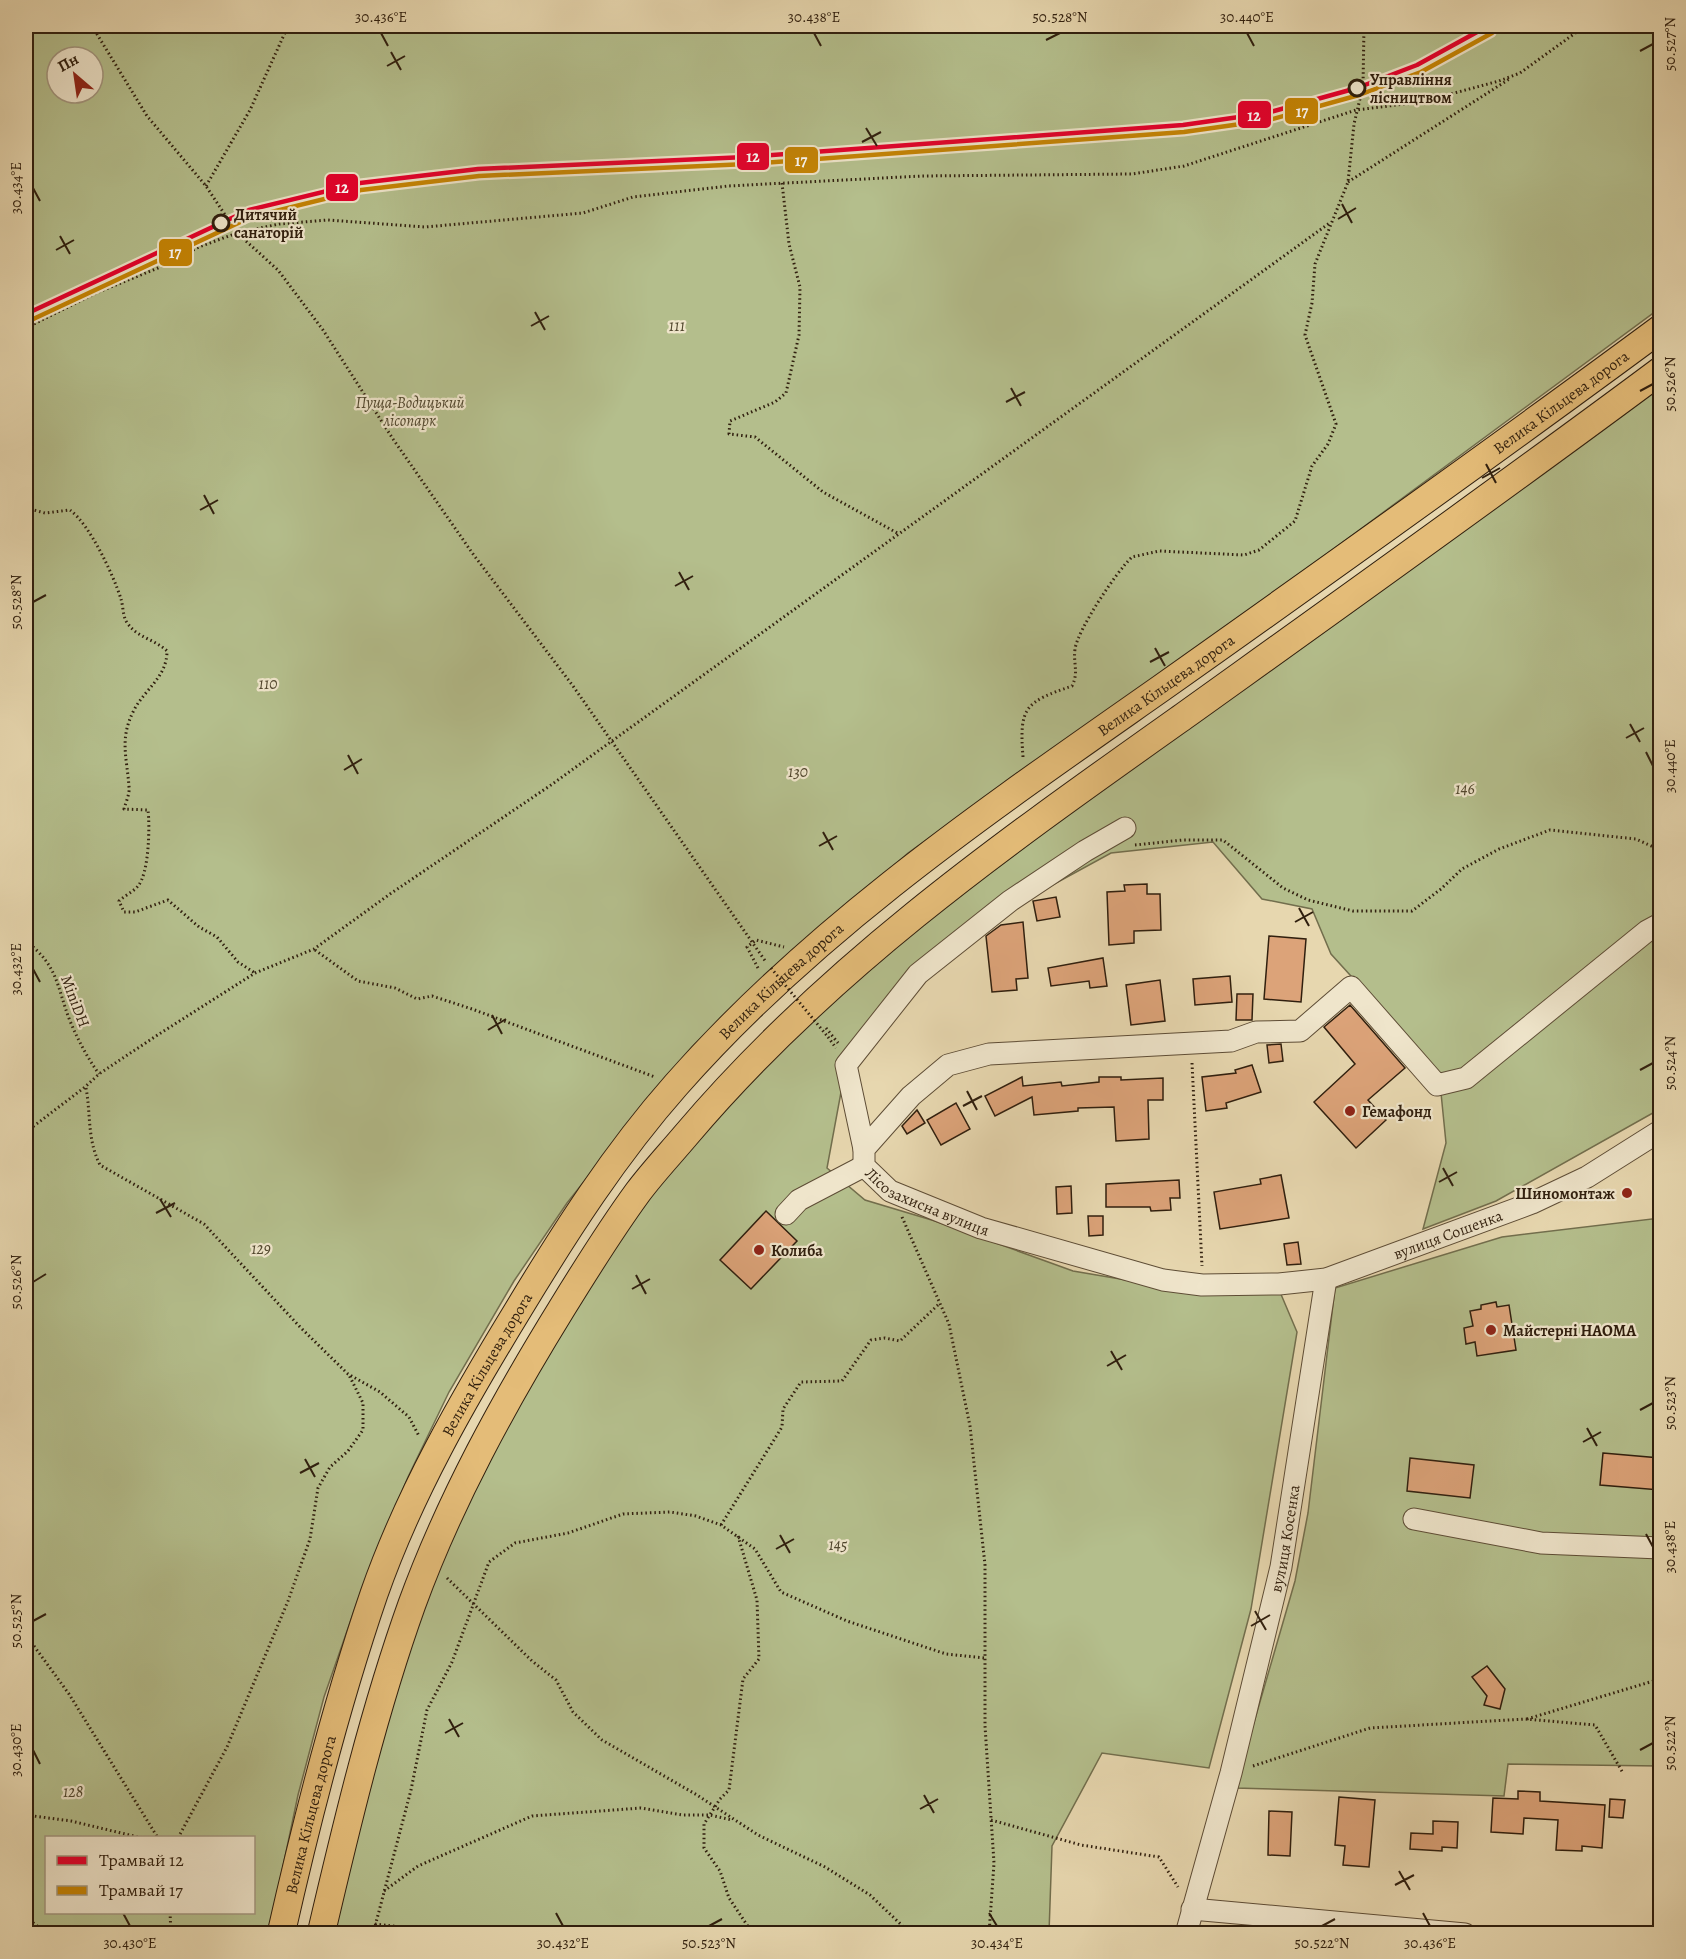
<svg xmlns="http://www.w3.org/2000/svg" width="1686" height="1959" font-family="Alegreya,serif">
  <rect width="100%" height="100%" fill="#e7d7af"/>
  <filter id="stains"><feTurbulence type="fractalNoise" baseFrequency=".00333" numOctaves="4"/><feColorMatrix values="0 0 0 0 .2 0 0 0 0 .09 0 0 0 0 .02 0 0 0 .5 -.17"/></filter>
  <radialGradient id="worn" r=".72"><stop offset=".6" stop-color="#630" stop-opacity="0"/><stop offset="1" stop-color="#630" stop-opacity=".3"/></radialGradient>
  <g fill="#b4be8c" stroke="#726e4d" stroke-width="1.5" fill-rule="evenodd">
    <path d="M 26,26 L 1660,26 L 1660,308 L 1316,562 L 908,853 L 811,938 L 614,1144 L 567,1203 L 514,1281 L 449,1392 L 408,1477 L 361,1591 L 324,1697 L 298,1795 L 269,1933 L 26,1934 ZM 57,57 L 93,57 L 93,93 L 57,93 ZM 46,1838 L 254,1838 L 254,1912 L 46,1912 Z"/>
    <path d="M 1660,371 L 1660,1109 L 1496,1201 L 1423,1229 L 1446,1143 L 1439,1073 L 1331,954 L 1312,909 L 1262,899 L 1213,842 L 1111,853 L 1003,912 L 932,974 L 846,1065 L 827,1168 L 865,1200 L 935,1221 L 1073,1271 L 1203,1293 L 1280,1292 L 1297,1332 L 1251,1609 L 1209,1768 L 1102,1753 L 1052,1846 L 1049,1933 L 321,1934 L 340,1853 L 462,1486 L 639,1191 L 879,944 Z"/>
    <path d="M 1660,1218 L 1660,1766 L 1508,1764 L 1504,1796 L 1235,1788 L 1295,1581 L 1308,1513 L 1335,1288 L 1502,1237 Z"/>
  </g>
  <g fill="#dca379" stroke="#301f0e" stroke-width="1.5">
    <path d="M 1147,884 L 1147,894 L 1160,894 L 1161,930 L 1134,931 L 1134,943 L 1109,945 L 1107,892 L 1125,891 L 1124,885 Z"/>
    <path d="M 1056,897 L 1060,917 L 1037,921 L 1033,901 Z"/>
    <path d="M 1023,922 L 1028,978 L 1016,979 L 1017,990 L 992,992 L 986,936 L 1001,925 Z"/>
    <path d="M 1269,936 L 1306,939 L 1301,1002 L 1264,999 Z"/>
    <path d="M 1103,958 L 1107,986 L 1090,988 L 1089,981 L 1051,986 L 1048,968 Z"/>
    <path d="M 1230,976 L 1232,1002 L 1195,1005 L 1193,979 Z"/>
    <path d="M 1160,980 L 1165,1021 L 1131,1025 L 1126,985 Z"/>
    <path d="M 1237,994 L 1253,994 L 1252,1020 L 1236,1020 Z"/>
    <path d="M 1350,1005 L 1405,1068 L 1368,1100 L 1386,1120 L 1356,1148 L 1314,1102 L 1355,1064 L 1324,1027 Z"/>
    <path d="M 1281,1044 L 1283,1061 L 1269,1063 L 1267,1045 Z"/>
    <path d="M 1252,1065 L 1261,1092 L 1226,1103 L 1227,1108 L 1206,1111 L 1202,1077 L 1236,1073 L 1235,1070 Z"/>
    <path d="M 1022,1077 L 1023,1086 L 1061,1082 L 1062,1086 L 1099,1082 L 1099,1077 L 1121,1077 L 1121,1080 L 1163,1078 L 1163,1100 L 1148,1100 L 1149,1139 L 1116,1141 L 1114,1107 L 1078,1108 L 1078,1111 L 1034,1115 L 1032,1097 L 995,1116 L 985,1096 Z"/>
    <path d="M 956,1103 L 970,1129 L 941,1145 L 927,1120 Z"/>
    <path d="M 917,1110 L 925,1123 L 907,1134 L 902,1126 Z"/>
    <path d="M 1281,1175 L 1289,1218 L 1220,1229 L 1214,1192 L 1261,1184 L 1260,1179 Z"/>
    <path d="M 1179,1180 L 1180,1198 L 1170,1198 L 1171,1210 L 1151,1211 L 1150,1207 L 1106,1207 L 1106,1184 Z"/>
    <path d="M 1071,1186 L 1072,1213 L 1057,1214 L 1056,1187 Z"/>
    <path d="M 766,1211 L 797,1241 L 751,1289 L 720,1260 Z"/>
    <path d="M 1088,1216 L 1103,1216 L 1103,1235 L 1089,1236 Z"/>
    <path d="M 1298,1242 L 1301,1264 L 1287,1265 L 1284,1244 Z"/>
    <path d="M 1496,1302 L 1497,1307 L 1509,1305 L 1516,1350 L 1477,1356 L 1475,1342 L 1466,1344 L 1464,1328 L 1473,1326 L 1470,1311 L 1481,1309 L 1481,1305 Z"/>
    <path d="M 1603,1453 L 1660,1458 L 1660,1490 L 1600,1485 Z"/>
    <path d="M 1410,1458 L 1474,1465 L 1470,1498 L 1407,1491 Z"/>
    <path d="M 1487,1666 L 1505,1689 L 1500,1709 L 1484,1705 L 1487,1696 L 1472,1677 Z"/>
    <path d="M 1518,1791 L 1540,1792 L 1540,1801 L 1605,1805 L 1602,1848 L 1582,1846 L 1582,1851 L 1556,1850 L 1558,1820 L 1524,1818 L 1523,1834 L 1491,1832 L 1493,1798 L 1518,1799 Z"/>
    <path d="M 1339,1797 L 1375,1800 L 1369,1867 L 1343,1865 L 1345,1846 L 1335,1845 Z"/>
    <path d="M 1610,1799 L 1625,1800 L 1623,1818 L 1609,1817 Z"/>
    <path d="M 1269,1811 L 1292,1812 L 1290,1856 L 1268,1855 Z"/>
    <path d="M 1433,1821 L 1458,1822 L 1457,1848 L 1442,1847 L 1442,1851 L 1410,1849 L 1411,1833 L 1433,1834 Z"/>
  </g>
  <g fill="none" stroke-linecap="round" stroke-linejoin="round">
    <defs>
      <g id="minor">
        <path id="s1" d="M 1660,924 L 1647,931 L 1466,1078 L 1437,1085 L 1351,987 L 1300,1031 L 1256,1032 L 1231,1041 L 989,1054 L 948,1065 L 911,1096 L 864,1149 L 864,1166 L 890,1191 L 981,1228 L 1163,1280 L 1202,1285 L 1279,1284 L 1326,1279 L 1532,1203 L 1587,1177 L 1660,1131"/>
        <path d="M 864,1149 L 846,1065 L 918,974 L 1010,901 L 1085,851 L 1125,828"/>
        <path d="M 786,1214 L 799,1200 L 864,1166"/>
        <path d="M 1414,1519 L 1541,1543 L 1660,1548"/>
        <path d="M 1192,1909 L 1465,1934"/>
        <path id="s2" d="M 1186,1934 L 1231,1773 L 1281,1567 L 1326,1279"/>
      </g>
      <g id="major">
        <path id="s3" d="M 281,1934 C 307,1819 336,1705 374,1594 C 409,1494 463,1400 518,1310 C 565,1232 615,1154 676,1085 C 815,927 989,809 1160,689 C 1328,570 1495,451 1660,329"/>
        <path d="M 321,1934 C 347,1823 374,1710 412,1604 C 450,1500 504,1402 562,1308 C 586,1269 611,1229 638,1192 C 653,1172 670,1154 686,1135 C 829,966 1005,843 1184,716 C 1343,602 1503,488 1660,371"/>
      </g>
    </defs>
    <use href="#minor" stroke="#5e4d36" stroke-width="23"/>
    <use href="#major" stroke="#301f0e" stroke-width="29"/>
    <g stroke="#301f0e" stroke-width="3" stroke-dasharray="1.5 3" stroke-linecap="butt">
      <path d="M 92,26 L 147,116 L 206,186 L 237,233 L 278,270 L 323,330 L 393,439 L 473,554 L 573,686 L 766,962"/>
      <path d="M 1348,182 L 1511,78"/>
      <path d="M 782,183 L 789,244 L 800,287 L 799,335 L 786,393 L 775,402 L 730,421 L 729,434 L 755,437 L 823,492 L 899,534"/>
      <path d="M 206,186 L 250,110 L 288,26"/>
      <path d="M 26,328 L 96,293 L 158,268 L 199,247 L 237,233 L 279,224 L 328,220 L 425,227 L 583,213 L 633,197 L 728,186 L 922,176 L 1132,174 L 1184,166 L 1356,110 L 1421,102 L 1499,81 L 1520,73 L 1585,26"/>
      <path d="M 26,508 L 45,513 L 70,510 C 90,525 113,574 121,599 C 123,606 123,615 126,621 C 136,638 155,639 167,651 C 167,677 145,689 134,710 C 119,739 127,757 129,787 C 130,793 126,802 124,809 L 148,810 C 150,827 149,873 138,886 C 133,892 124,896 119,901 L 124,912 L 135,912 L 168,900 L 199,927 L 217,937 L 238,962 L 255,973"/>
      <path d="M 1023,757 C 1019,707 1025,702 1072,686 C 1079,672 1073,664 1075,649 C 1078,629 1117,571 1132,557 L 1159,551 L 1244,555 L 1259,550 L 1295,521 L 1312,466 L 1328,444 L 1336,424 L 1305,335 L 1312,303 L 1315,264 L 1348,182 L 1354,124 L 1363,86 L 1364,26"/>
      <path d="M 1135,845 L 1183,840 L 1223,840 L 1283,888 L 1308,900 L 1353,911 L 1412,911 L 1441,889 L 1462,869 L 1499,849 L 1550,830 L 1636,839 L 1660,850"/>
      <path d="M 26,941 C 59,967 56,985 70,1021 C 78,1040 87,1057 99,1074"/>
      <path d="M 315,950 L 358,981 L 395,988 L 417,999 L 432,996 L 472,1009 L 655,1077"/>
      <path d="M 758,968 L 747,947 L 756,940 L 784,947"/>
      <path d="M 826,1028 L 838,1043"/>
      <path d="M 828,1037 L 836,1048"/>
      <path d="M 1192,1063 L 1202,1266"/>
      <path d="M 86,1088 C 91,1115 87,1139 100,1165 L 204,1224 L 301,1328 L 348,1374 L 380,1392 L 409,1417 L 419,1436"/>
      <path d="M 26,1132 L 85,1087 L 99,1074 L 156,1036 L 255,973 L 314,949 L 390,894 L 551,785 L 1331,222"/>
      <path d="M 902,1217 L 949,1324 L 970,1426 L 985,1565 L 985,1726 L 994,1863 L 989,1934"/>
      <path d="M 721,1525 L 782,1427 L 783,1409 L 801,1382 L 842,1381 L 871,1340 L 885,1338 L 900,1341 L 940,1303"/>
      <path d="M 738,1536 L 757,1600 L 759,1659 L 743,1679 L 729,1790 L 720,1799 L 704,1824 L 704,1848 L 720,1871 L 729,1898 L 753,1934"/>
      <path d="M 447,1578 L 532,1661 L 556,1680 L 573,1712 L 602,1740 L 697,1795 L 758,1835 L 825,1867 L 870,1895 L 911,1934"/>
      <path d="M 26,1635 L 69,1694 L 158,1838"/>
      <path d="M 1527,1719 L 1660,1679"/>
      <path d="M 1253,1766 L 1370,1728 L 1525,1719 L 1595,1725 L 1623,1773"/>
      <path d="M 26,1815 L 71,1821 L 142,1838"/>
      <path d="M 991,1820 L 1081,1845 L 1159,1857 L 1178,1887"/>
      <path d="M 178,1838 L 227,1747 L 288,1601 L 310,1539 L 318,1488 L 330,1467 L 348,1451 L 363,1430 L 363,1403 L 349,1375"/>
      <path d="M 384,1891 L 418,1866 L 532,1816 L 641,1808 L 683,1815 L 710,1815 L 732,1820"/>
      <path d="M 170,1912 L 171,1934"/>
      <path d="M 26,1917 L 47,1934"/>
      <path d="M 375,1924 L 462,1934"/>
      <path d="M 373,1934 L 411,1790 L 427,1710 L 452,1662 L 489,1562 L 515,1543 L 568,1533 L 623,1514 L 670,1512 L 696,1516 L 721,1525 L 755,1549 L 781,1592 L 847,1621 L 946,1654 L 985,1658"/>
    </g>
    <use href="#minor" stroke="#efe5cb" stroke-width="21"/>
    <use href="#major" stroke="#e4bc78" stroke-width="27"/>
    <path stroke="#301f0e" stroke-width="3" stroke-dasharray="1.5 3" stroke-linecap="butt" d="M 771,968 L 828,1037"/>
    <defs>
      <path id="tram-1" d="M 26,314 L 249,210 L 360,183 L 478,169 L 746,157 L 1183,125 L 1267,113 L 1357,88 L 1417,65 L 1488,26"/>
      <path id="tram-2" d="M 29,321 L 251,217 L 361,190 L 479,176 L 747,164 L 1184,132 L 1269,120 L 1359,95 L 1421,72 L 1492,33"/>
    </defs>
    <use href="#tram-1" stroke="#efe5cb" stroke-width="9"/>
    <use href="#tram-2" stroke="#efe5cb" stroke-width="9"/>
    <use href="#tram-1" stroke="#e4002b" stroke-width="4.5"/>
    <use href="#tram-2" stroke="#c58404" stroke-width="4.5"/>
  </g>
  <path fill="none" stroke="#301f0e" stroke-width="2" d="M 381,33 L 388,46M 814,33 L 821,46M 1247,33 L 1254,46M 1046,40 L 1060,33M 1640,51 L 1653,44M 391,52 L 401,70M 387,66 L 405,56M 866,128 L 877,146M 862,142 L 881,132M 33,188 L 40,201M 1342,204 L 1352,223M 1338,219 L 1356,208M 60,236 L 70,254M 56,250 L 74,240M 535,312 L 545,330M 531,326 L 549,316M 1011,388 L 1021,406M 1640,391 L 1653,384M 1006,402 L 1025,392M 1486,464 L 1496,483M 1482,478 L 1500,468M 204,495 L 214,514M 200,510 L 218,500M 679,572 L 689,590M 675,586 L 693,576M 33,602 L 46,595M 1155,648 L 1165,666M 1150,662 L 1169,652M 1630,724 L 1640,742M 1626,738 L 1644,728M 1646,752 L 1653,766M 348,755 L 358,774M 344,770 L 362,759M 823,832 L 833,850M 819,846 L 837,836M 1299,908 L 1309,926M 1295,922 L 1313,912M 33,969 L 40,982M 492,1015 L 502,1034M 488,1030 L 506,1019M 1640,1070 L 1653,1063M 967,1091 L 977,1110M 963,1106 L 982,1096M 1443,1168 L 1453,1186M 1439,1182 L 1457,1172M 160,1199 L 171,1217M 156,1213 L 175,1203M 636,1275 L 646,1294M 33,1282 L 46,1274M 632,1289 L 650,1279M 1111,1351 L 1122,1370M 1107,1366 L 1126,1355M 1640,1410 L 1653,1403M 1587,1428 L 1597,1446M 1583,1442 L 1601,1432M 305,1459 L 315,1477M 300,1473 L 319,1463M 1646,1534 L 1653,1547M 780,1535 L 790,1553M 776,1549 L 794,1539M 1255,1611 L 1266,1630M 33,1621 L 46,1614M 1251,1626 L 1270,1615M 449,1719 L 459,1737M 445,1733 L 463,1723M 33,1750 L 40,1764M 1640,1750 L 1653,1743M 924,1795 L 934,1813M 920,1809 L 938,1799M 1399,1871 L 1410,1890M 1395,1885 L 1414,1875M 123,1913 L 130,1926M 556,1913 L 563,1926M 989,1913 L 997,1926M 1423,1913 L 1430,1926M 709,1926 L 722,1919M 1322,1926 L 1335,1919"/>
  <g fill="#efe5cb" stroke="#301f0e" stroke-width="3">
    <circle cx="1357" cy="88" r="8"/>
    <circle cx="221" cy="223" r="8"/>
  </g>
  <g fill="#8f2418" stroke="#efe5cb" stroke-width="2">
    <circle cx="1350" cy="1111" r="6"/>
    <circle cx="1627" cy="1193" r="6"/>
    <circle cx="759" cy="1250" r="6"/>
    <circle cx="1491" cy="1330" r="6"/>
  </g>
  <g text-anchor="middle" stroke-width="4.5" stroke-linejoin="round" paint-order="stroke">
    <g font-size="16" font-weight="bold" fill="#301f0e" stroke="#efe5cb" text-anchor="start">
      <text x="1370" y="85">Управління<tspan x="1370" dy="18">лісництвом</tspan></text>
      <text x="234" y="220">Дитячий<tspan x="234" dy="18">санаторій</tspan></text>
    </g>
    <g font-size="16" font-style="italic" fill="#51472e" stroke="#efe5cb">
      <text x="677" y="331">111</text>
      <text x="410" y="408">Пуща-Водицький<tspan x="410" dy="18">лісопарк</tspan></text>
      <text x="268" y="689">110</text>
      <text x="798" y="777">130</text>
      <text x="1465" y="794">146</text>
      <text x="261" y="1254">129</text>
      <text x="838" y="1550">145</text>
      <text x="73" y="1797">128</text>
    </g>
    <g font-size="16" fill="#301f0e" stroke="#efe5cb">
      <text dy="6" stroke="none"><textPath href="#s3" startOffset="2067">Велика Кільцева дорога</textPath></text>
      <text dy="6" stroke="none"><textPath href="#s3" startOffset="1581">Велика Кільцева дорога</textPath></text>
      <text dy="6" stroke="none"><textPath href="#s3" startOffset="1095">Велика Кільцева дорога</textPath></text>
      <text transform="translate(76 1001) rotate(69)" y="6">MiniDH</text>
      <text dy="6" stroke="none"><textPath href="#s1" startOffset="1041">Лісозахисна вулиця</textPath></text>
      <text dy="6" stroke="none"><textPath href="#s1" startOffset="1584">вулиця Сошенка</textPath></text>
      <text dy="6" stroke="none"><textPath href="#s3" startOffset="609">Велика Кільцева дорога</textPath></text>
      <text dy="6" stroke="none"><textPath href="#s2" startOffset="408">вулиця Косенка</textPath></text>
      <text dy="6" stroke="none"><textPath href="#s3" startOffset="123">Велика Кільцева дорога</textPath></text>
    </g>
    <g font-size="16" font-weight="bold" fill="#301f0e" stroke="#efe5cb" text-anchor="start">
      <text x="1362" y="1117">Гемафонд</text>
      <text x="1615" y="1199" text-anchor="end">Шиномонтаж</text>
      <text x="771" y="1256">Колиба</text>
      <text x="1503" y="1336">Майстерні НАОМА</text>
    </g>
  </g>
  <g stroke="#efe5cb" stroke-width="2">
    <rect x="1284" y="97" width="35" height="28" rx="6" fill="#c58404"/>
    <rect x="1237" y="100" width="35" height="29" rx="6" fill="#e4002b"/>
    <rect x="736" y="142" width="34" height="29" rx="6" fill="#e4002b"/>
    <rect x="784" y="146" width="35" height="28" rx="6" fill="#c58404"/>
    <rect x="325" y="173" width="34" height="29" rx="6" fill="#e4002b"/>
    <rect x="158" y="238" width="35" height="29" rx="6" fill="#c58404"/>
  </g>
  <g font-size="16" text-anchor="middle" font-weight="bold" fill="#fff">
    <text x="1302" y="117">17</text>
    <text x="1254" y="121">12</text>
    <text x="753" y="162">12</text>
    <text x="801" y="166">17</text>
    <text x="342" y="193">12</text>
    <text x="175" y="258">17</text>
  </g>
  <rect width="1686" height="1959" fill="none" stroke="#e7d7af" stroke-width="66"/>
  <rect x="45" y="1836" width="210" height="78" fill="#efe5cb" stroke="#a3967f" stroke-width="1.5"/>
  <rect x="57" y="1856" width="30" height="9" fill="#e4002b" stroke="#a3967f" stroke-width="1.5"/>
  <text x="99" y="1866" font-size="18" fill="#301f0e">Трамвай 12</text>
  <rect x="57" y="1886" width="30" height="9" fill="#c58404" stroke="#a3967f" stroke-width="1.5"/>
  <text x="99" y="1896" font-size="18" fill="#301f0e">Трамвай 17</text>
  <g transform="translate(75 75) rotate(331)"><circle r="28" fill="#efe5cb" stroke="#a3967f" stroke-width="1.5"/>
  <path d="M0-4.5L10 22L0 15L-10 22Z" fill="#8f2418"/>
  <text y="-9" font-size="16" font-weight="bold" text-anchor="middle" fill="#301f0e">Пн</text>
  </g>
  <rect x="33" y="33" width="1620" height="1893" fill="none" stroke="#301f0e" stroke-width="2"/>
  <g font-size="15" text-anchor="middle" fill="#301f0e">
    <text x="381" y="22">30.436°E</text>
    <text x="814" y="22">30.438°E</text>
    <text x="1060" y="22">50.528°N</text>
    <text x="1247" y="22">30.440°E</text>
    <text transform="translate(1670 44) rotate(-90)" y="5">50.527°N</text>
    <text transform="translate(16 188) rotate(-90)" y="5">30.434°E</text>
    <text transform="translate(1670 384) rotate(-90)" y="5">50.526°N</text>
    <text transform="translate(16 602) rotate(-90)" y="5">50.528°N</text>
    <text transform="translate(1670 766) rotate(-90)" y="5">30.440°E</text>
    <text transform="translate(16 969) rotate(-90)" y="5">30.432°E</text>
    <text transform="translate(1670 1063) rotate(-90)" y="5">50.524°N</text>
    <text transform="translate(16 1282) rotate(-90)" y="5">50.526°N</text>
    <text transform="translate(1670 1403) rotate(-90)" y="5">50.523°N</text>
    <text transform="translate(1670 1547) rotate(-90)" y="5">30.438°E</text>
    <text transform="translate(16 1621) rotate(-90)" y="5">50.525°N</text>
    <text transform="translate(1670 1743) rotate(-90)" y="5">50.522°N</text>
    <text transform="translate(16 1750) rotate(-90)" y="5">30.430°E</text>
    <text x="130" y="1948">30.430°E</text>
    <text x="563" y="1948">30.432°E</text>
    <text x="709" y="1948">50.523°N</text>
    <text x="997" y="1948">30.434°E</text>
    <text x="1322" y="1948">50.522°N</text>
    <text x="1430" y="1948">30.436°E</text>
  </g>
  <rect width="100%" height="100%" filter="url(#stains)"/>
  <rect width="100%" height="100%" fill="url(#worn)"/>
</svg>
